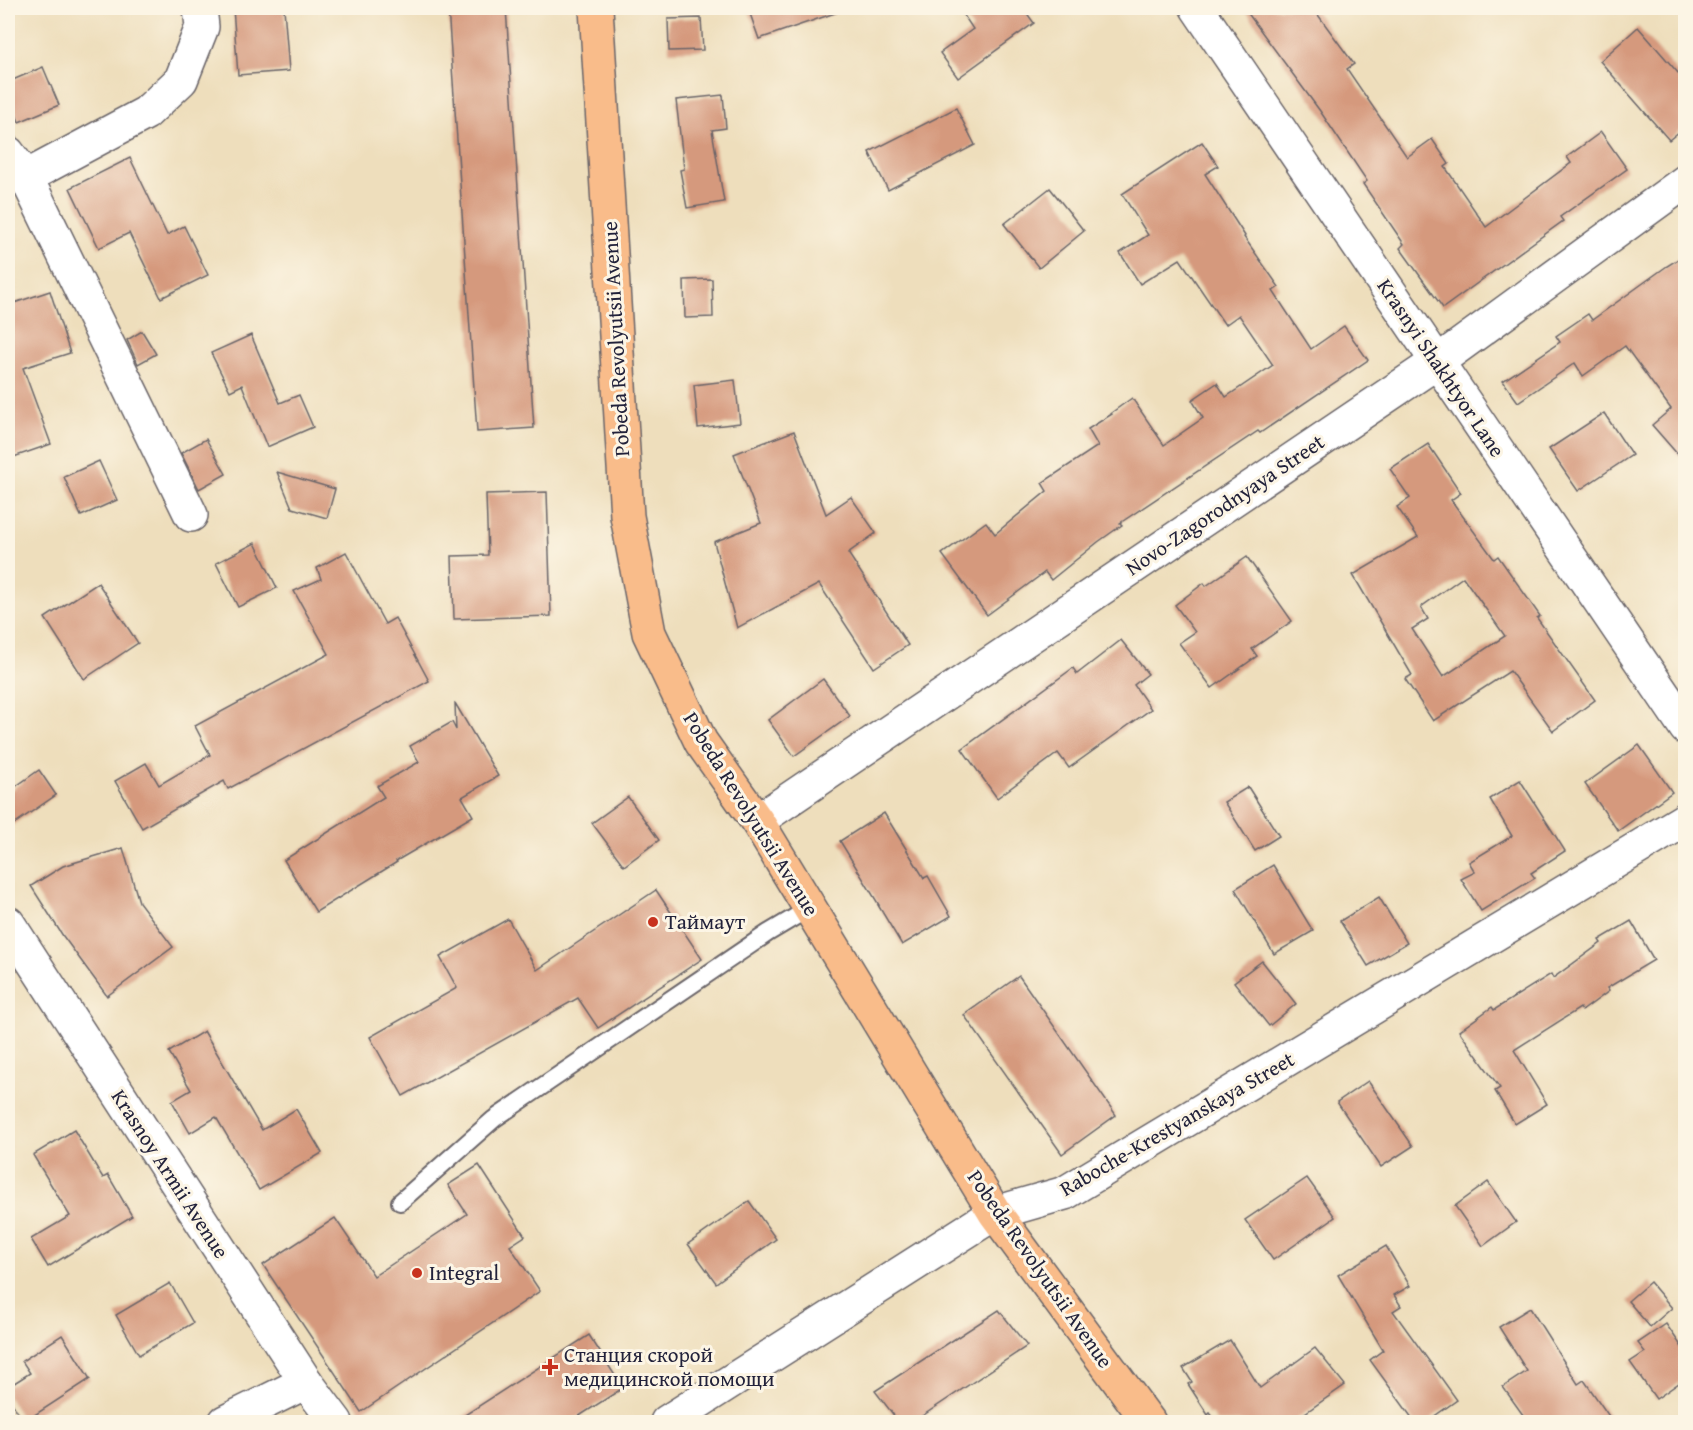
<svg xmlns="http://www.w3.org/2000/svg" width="1693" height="1430" font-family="'Gentium Book Plus',serif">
  <rect width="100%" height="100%" fill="#fcf5e5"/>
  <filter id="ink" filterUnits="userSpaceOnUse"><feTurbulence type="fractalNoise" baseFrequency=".0167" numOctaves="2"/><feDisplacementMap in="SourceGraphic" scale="12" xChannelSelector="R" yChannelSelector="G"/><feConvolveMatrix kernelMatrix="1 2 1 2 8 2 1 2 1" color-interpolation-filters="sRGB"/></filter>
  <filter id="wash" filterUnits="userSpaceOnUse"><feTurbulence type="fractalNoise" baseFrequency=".008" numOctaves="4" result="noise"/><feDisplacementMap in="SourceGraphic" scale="24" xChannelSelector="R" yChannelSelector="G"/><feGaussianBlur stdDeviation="1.35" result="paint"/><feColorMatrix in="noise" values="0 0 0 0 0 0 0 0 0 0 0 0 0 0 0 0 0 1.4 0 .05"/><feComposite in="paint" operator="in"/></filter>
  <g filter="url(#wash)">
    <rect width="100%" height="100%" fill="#eedebc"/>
    <g id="blocks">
      <g fill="#d5997d" fill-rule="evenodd">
        <path d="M 233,8 L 284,8 L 289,71 L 238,75 Z"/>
        <path d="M 448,8 L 506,8 L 534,428 L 477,432 Z"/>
        <path d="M 748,8 L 837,8 L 838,12 L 759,39 Z"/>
        <path d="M 959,8 L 1023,8 L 1034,23 L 958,78 L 940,53 L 973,29 Z"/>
        <path d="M 1244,8 L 1313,8 L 1354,64 L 1347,69 L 1407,157 L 1432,139 L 1449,164 L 1445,167 L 1486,227 L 1571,163 L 1567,157 L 1601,132 L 1627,169 L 1560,217 L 1563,221 L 1443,308 L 1400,248 L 1404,244 L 1363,184 L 1367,181 L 1320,111 Z"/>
        <path d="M 701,18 L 703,50 L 669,51 L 668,19 Z"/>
        <path d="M 1638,27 L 1686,82 L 1686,126 L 1669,140 L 1600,61 Z"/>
        <path d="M 43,67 L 59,105 L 19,122 L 8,94 L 8,82 Z"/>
        <path d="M 723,95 L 726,128 L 712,130 L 724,202 L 687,208 L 680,170 L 684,169 L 676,100 Z"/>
        <path d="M 956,108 L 975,145 L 888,190 L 869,152 Z"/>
        <path d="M 1202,142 L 1218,166 L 1205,174 L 1245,236 L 1244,237 L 1279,287 L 1273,291 L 1311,349 L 1344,326 L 1368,360 L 1260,433 L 1258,431 L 1120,523 L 1122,525 L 1098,542 L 1051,580 L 1045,572 L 987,615 L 942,554 L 986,522 L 995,534 L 1047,491 L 1042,483 L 1098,446 L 1088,429 L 1112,414 L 1111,413 L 1132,398 L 1164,445 L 1203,418 L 1192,400 L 1217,383 L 1226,397 L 1273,365 L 1239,315 L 1225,325 L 1180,259 L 1140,284 L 1120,253 L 1148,235 L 1122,194 Z"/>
        <path d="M 130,158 L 167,235 L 184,226 L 208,275 L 161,298 L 129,233 L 99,248 L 70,188 Z"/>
        <path d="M 1050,188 L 1084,231 L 1039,268 L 1004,224 Z"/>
        <path d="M 1686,254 L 1686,464 L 1652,425 L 1671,409 L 1625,346 L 1583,376 L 1575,363 L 1518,402 L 1503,381 L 1560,342 L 1556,336 L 1588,314 L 1592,320 L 1667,266 Z"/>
        <path d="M 712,279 L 713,317 L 685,318 L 684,280 Z"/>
        <path d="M 50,291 L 70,353 L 23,368 L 51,444 L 8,459 L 8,305 Z"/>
        <path d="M 142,331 L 156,354 L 138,364 L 127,340 Z"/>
        <path d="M 251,335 L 280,403 L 299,395 L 313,427 L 267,447 L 242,385 L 230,391 L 211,353 Z"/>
        <path d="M 735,380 L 740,423 L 698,428 L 694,385 Z"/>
        <path d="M 1604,413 L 1632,455 L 1578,491 L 1549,449 Z"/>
        <path d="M 794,431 L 826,514 L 851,497 L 876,533 L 848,553 L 908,645 L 874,668 L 819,584 L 737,628 L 714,542 L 761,523 L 734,454 Z"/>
        <path d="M 206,439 L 226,474 L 199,489 L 181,453 Z"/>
        <path d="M 1428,444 L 1461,493 L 1451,500 L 1494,559 L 1498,556 L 1540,616 L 1537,618 L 1595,700 L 1553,731 L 1510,671 L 1433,721 L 1405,679 L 1412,675 L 1353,575 L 1418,537 L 1397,507 L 1410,498 L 1390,469 ZM 1463,577 L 1505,636 L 1443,677 L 1412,629 L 1428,619 L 1421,607 Z"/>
        <path d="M 99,461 L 117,500 L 81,516 L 64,477 Z"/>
        <path d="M 277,472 L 335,489 L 327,518 L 292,508 Z"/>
        <path d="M 547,492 L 551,616 L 454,619 L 452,556 L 488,555 L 486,494 Z"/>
        <path d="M 255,543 L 277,588 L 238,607 L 216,563 Z"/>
        <path d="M 346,552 L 385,624 L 395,618 L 429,681 L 228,789 L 224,781 L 142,828 L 115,781 L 146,763 L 159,785 L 210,755 L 195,726 L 329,654 L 294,591 L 321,579 L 317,568 Z"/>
        <path d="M 1247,557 L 1292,621 L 1252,649 L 1257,656 L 1212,688 L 1179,643 L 1195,632 L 1175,605 L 1204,583 L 1206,586 Z"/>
        <path d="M 98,583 L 138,643 L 84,679 L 45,618 Z"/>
        <path d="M 1121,640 L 1148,674 L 1134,685 L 1151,709 L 1069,768 L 1058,753 L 997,798 L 962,749 L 1073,668 L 1077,674 Z"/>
        <path d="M 823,679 L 850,716 L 794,756 L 768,720 Z"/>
        <path d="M 455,703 L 498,776 L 462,797 L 473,816 L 396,861 L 397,862 L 316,912 L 284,860 L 384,797 L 377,786 L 419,762 L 410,746 L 452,722 L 456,730 Z"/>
        <path d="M 1639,745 L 1672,792 L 1618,831 L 1585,784 Z"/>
        <path d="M 39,770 L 56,795 L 8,828 L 8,792 Z"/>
        <path d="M 1520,780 L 1565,851 L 1531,873 L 1535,878 L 1481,911 L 1461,879 L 1475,872 L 1469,862 L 1512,836 L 1490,799 Z"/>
        <path d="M 1248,787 L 1279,836 L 1255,851 L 1224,802 Z"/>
        <path d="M 628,797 L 659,840 L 624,866 L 592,823 Z"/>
        <path d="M 884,813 L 924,878 L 928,876 L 951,916 L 902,945 L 878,905 L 879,905 L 840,841 Z"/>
        <path d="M 123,848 L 139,902 L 173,947 L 107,996 L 63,936 L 31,886 L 63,866 Z"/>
        <path d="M 1273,865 L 1313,931 L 1274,954 L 1235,889 Z"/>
        <path d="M 656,890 L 702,959 L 598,1028 L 578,998 L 403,1096 L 370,1037 L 457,988 L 440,957 L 508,919 L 537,970 Z"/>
        <path d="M 1379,897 L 1407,943 L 1368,966 L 1340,921 Z"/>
        <path d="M 1631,921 L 1654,960 L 1607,988 L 1609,991 L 1582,1011 L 1580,1008 L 1514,1050 L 1547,1104 L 1515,1124 L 1495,1091 L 1500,1088 L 1459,1031 L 1492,1007 L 1494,1010 L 1551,974 L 1553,978 L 1601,943 L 1599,940 Z"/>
        <path d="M 1262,961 L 1296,1004 L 1269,1026 L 1234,982 Z"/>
        <path d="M 1019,976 L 1116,1115 L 1062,1154 L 964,1015 Z"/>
        <path d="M 204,1031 L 262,1130 L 296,1109 L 322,1153 L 259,1190 L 216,1117 L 190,1133 L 172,1101 L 191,1090 L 169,1052 Z"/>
        <path d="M 1368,1081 L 1413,1146 L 1381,1167 L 1337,1102 Z"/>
        <path d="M 74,1130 L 103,1178 L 108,1175 L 132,1216 L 48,1267 L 31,1239 L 70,1216 L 33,1155 Z"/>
        <path d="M 479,1165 L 525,1236 L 510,1246 L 540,1291 L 361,1412 L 263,1265 L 335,1218 L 374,1276 L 467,1214 L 448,1185 Z"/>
        <path d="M 1307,1178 L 1335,1217 L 1273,1260 L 1245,1220 Z"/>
        <path d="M 1488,1182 L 1516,1222 L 1483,1246 L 1455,1206 Z"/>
        <path d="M 749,1201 L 776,1239 L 716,1283 L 688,1244 Z"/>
        <path d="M 1386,1246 L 1410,1286 L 1394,1295 L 1401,1306 L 1393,1311 L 1457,1400 L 1426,1422 L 1415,1422 L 1370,1360 L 1383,1350 L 1338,1275 Z"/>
        <path d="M 1650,1282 L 1672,1308 L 1650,1327 L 1628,1301 Z"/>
        <path d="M 170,1283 L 193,1323 L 139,1355 L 116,1315 Z"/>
        <path d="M 1530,1308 L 1578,1384 L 1584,1380 L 1613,1422 L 1528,1422 L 1503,1387 L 1527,1371 L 1499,1327 Z"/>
        <path d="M 999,1310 L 1027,1346 L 913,1422 L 899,1422 L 875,1391 Z"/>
        <path d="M 1666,1324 L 1686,1353 L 1686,1378 L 1656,1399 L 1630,1362 L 1645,1352 L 1638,1343 Z"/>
        <path d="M 62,1335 L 90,1379 L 24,1422 L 8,1397 L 8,1387 L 30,1373 L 22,1361 Z"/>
        <path d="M 589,1335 L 623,1388 L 570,1422 L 454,1422 Z"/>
        <path d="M 1230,1340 L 1260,1388 L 1315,1348 L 1345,1385 L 1292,1422 L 1217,1422 L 1210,1413 L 1208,1415 L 1188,1384 L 1192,1382 L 1183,1368 Z"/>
      </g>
    </g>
  </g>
  <g filter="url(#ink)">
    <use href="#blocks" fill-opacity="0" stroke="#696468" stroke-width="1.5"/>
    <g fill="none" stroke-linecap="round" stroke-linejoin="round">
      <defs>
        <path id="service" d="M 400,1202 L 494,1119 L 768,933 L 810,908"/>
        <g id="minor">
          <path d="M 1197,8 L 1686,728"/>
          <path d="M 8,153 L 26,177 L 191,515"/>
          <path d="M 26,177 L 146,113 L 181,80 L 202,27 L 200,8"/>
          <path d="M 757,821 L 1437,362 L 1686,181"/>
          <path d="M 8,923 L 306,1382 L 336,1422"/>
          <path d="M 225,1422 L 306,1382"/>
          <path d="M 667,1422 L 995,1213 L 1065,1193 L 1686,819"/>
        </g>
        <path id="primary" d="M 596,8 L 627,516 L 649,633 L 701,742 L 757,821 L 995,1213 L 1149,1422"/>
      </defs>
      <use href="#service" stroke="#696468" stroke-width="20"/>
      <use href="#minor" stroke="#696468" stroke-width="36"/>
      <use href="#primary" stroke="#696468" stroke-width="36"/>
      <use href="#service" stroke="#fff" stroke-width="16"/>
      <use href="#minor" stroke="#fff" stroke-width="33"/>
      <use href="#primary" stroke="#f9bc8a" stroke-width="33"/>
    </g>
  </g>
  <g fill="#c8321e" stroke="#fcf5e5" stroke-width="2">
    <circle cx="653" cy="922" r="6"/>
    <circle cx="417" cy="1273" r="6"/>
    <path d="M547 1358h6v6h6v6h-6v6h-6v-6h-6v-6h6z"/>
  </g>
  <g text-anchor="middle" stroke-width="6" stroke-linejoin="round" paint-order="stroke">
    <g font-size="21" fill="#22223b" stroke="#fcf5e5">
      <text transform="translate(616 339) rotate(-93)" y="7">Pobeda Revolyutsii Avenue</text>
      <text transform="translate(1441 368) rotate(56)" y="7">Krasnyi Shakhtyor Lane</text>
      <text transform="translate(1225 505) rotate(-34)" y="7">Novo-Zagorodnyaya Street</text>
      <text transform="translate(751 814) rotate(58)" y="7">Pobeda Revolyutsii Avenue</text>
      <text transform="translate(1177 1124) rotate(-30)" y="7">Raboche-Krestyanskaya Street</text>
      <text transform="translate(170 1174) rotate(57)" y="7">Krasnoy Armii Avenue</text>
      <text transform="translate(1040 1269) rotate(55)" y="7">Pobeda Revolyutsii Avenue</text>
    </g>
    <g font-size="21" fill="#22223b" stroke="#fcf5e5" text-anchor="start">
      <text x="665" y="929">Таймаут</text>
      <text x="429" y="1280">Integral</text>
      <text x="564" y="1362">Станция скорой<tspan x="564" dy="24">медицинской помощи</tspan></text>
    </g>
  </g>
  <rect width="1693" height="1430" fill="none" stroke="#fcf5e5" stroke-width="30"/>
</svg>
